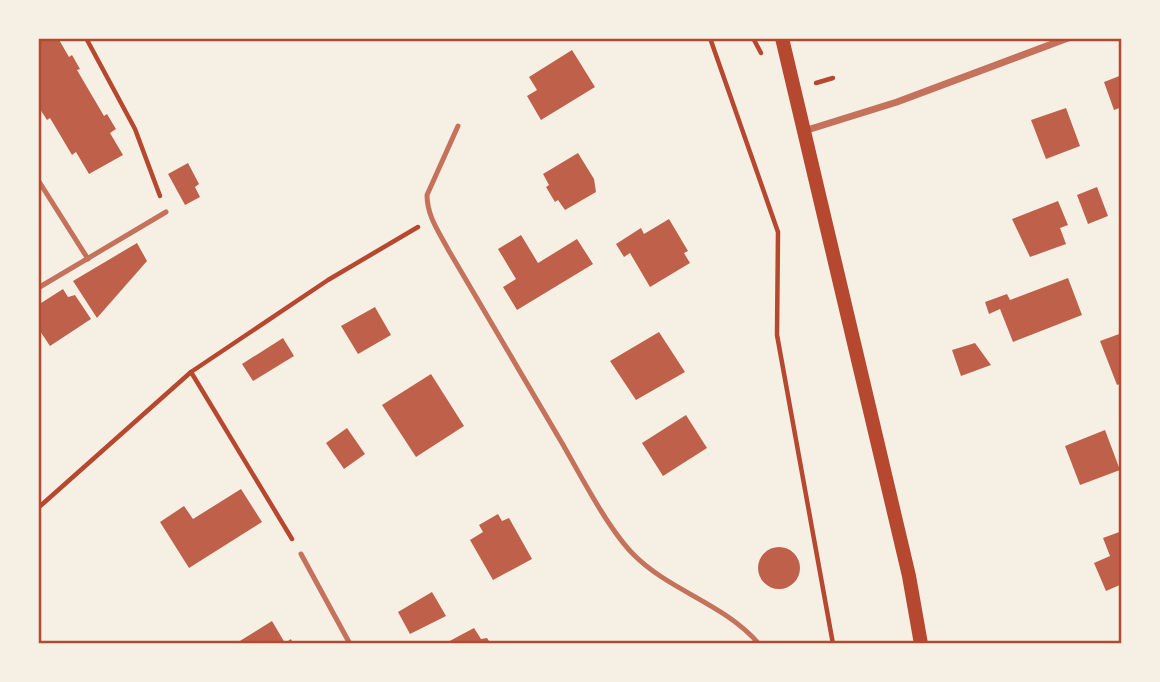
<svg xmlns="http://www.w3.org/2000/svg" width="1160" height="682" font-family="'Titillium Web',sans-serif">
  <rect width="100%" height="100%" fill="#f6efe4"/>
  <g fill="#bf614a">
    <path d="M 38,38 L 58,38 L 69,57 L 72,55 L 80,69 L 77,70 L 104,116 L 107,114 L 116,129 L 110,133 L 123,155 L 89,174 L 76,152 L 72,155 L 50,118 L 47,120 L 38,106 Z"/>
    <path d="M 572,50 L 595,87 L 541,120 L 527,96 L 537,90 L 529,77 Z"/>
    <path d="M 1122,75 L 1122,107 L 1114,110 L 1104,82 Z"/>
    <path d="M 1066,108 L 1080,146 L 1046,159 L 1031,120 Z"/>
    <path d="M 578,153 L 594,179 L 596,192 L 565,210 L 558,200 L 555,202 L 546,187 L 549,185 L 543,174 Z"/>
    <path d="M 188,163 L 199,184 L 195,187 L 200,197 L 185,205 L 168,174 Z"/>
    <path d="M 1097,187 L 1108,216 L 1088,224 L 1077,195 Z"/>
    <path d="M 1058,201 L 1068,225 L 1060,228 L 1066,244 L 1030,257 L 1012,219 Z"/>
    <path d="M 669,219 L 688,251 L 684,253 L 690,263 L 650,287 L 630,253 L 624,257 L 616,244 L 641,228 L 644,234 Z"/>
    <path d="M 521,235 L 538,263 L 577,239 L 593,264 L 517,310 L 503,287 L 516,279 L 498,249 Z"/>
    <path d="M 137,243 L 147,261 L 97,318 L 73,281 Z"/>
    <path d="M 1068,278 L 1082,315 L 1013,342 L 1000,309 L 989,314 L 985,302 L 1007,294 L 1010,300 Z"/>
    <path d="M 63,289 L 68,297 L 75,295 L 91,319 L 50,346 L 38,328 L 38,305 Z"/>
    <path d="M 375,307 L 391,335 L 358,354 L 341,326 Z"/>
    <path d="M 659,332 L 685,372 L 636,400 L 610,361 Z"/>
    <path d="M 1122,333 L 1122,383 L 1117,385 L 1100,341 Z"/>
    <path d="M 283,338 L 294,356 L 253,381 L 242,364 Z"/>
    <path d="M 975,343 L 991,365 L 961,376 L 952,350 Z"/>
    <path d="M 431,374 L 464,426 L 416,457 L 382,405 Z"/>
    <path d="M 686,415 L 707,448 L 663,476 L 642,443 Z"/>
    <path d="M 347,428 L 365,454 L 344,469 L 326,443 Z"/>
    <path d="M 1105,430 L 1120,470 L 1080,485 L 1065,446 Z"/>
    <path d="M 241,489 L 262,522 L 189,568 L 160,522 L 184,506 L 193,519 Z"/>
    <path d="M 498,514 L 502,521 L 509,518 L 532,559 L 493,580 L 470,540 L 483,532 L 479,525 Z"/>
    <path d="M 1122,531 L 1122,584 L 1106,591 L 1094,563 L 1110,556 L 1103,538 Z"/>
    <circle cx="779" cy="568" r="21"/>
    <path d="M 432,592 L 446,616 L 410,634 L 398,612 Z"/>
    <path d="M 272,621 L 285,643 L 291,639 L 293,644 L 235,644 Z"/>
    <path d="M 474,628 L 481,639 L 487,638 L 491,644 L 444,644 Z"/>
  </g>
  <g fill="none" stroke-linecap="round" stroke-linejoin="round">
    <g stroke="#b5482f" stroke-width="4.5">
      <path d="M 86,38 L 135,129 L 160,196"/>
      <path d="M 710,38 L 778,232 L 777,335 L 833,644"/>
      <path d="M 753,38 L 761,53"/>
      <path d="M 816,83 L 833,78"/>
      <path d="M 191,372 L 292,539"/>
      <path d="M 38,508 L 191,372 L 328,280 L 418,227"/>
    </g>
    <g stroke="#c5725c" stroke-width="5">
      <path d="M 458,126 L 427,195 C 427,216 439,232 449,251 C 487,315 524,379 562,443 C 581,476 608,529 634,555 C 670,591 725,604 759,644"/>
      <path d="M 38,180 L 88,259"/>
      <path d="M 38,288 L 166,212"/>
      <path d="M 301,554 L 350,644"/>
    </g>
    <path stroke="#c5725c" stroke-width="7" d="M 804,131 L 897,102 L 1068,38"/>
    <path stroke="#b5482f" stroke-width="14" d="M 782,38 L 909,576 L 921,644"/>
  </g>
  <rect width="1160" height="682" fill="none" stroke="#f6efe4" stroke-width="80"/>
  <rect x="40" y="40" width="1080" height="602" fill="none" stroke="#b5482f" stroke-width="2.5"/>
</svg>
